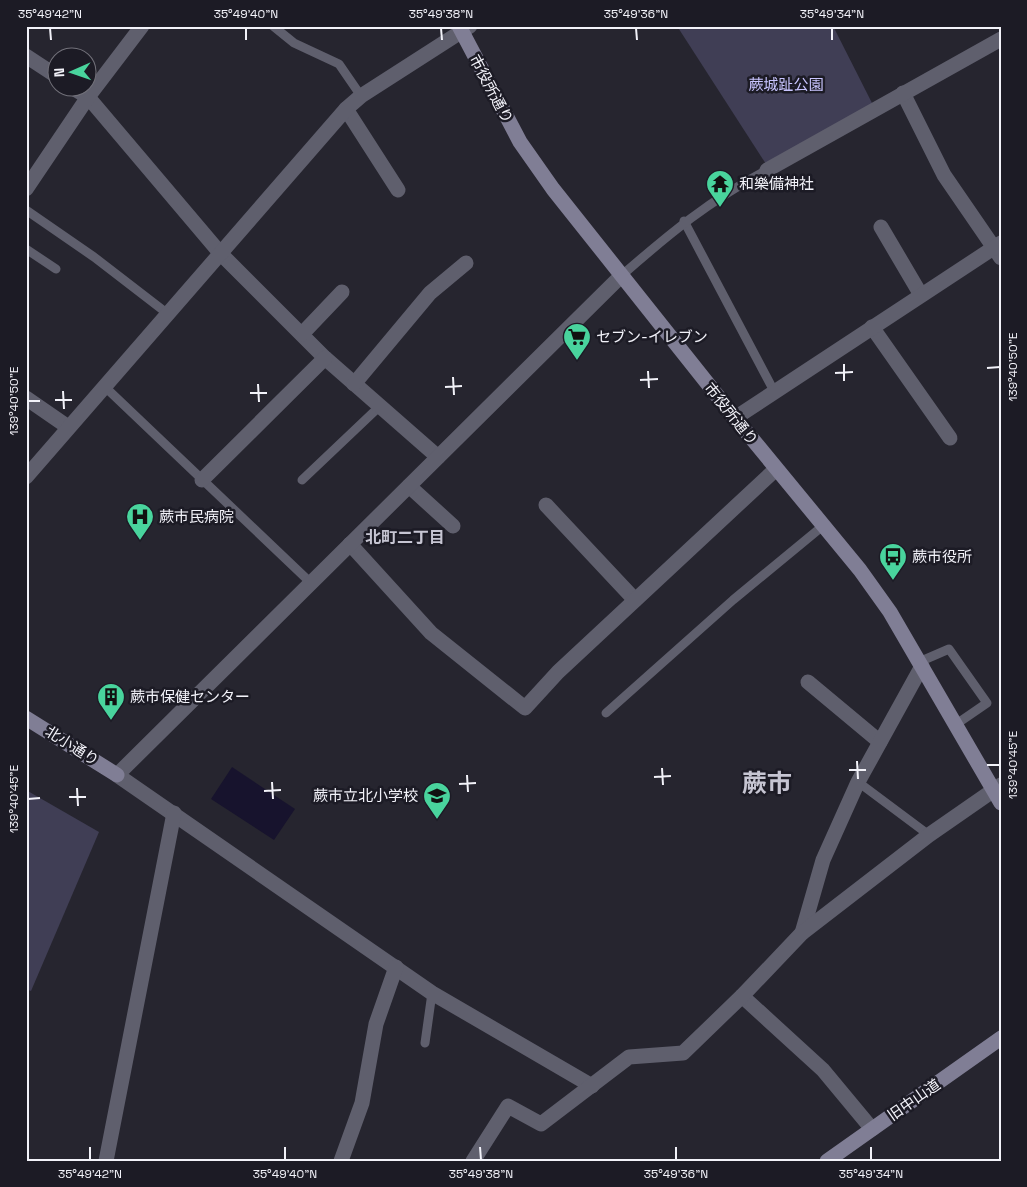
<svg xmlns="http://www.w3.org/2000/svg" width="1027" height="1187" font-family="'Space Grotesk','Noto Sans JP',sans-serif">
  <rect width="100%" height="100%" fill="#26252f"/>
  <g fill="#403e55">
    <path d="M 677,26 L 833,26 L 873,105 L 766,164 Z"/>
    <path d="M 26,790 L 99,832 L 31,991 L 26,989 Z"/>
  </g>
  <path fill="#17132d" d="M 232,767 L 295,809 L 274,840 L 211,799 Z"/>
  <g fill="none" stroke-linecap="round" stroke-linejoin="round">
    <g stroke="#5f5f6d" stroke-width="9">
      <path d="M 273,26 L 294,43 L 339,64 L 361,96"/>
      <path d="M 26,210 L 94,257 L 168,314"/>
      <path d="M 684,221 L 774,391"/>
      <path d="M 26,249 L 56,269"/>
      <path d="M 621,276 C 669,234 710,200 767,170"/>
      <path d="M 104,386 L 311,583"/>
      <path d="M 302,480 L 380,406"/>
      <path d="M 919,662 L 949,649 L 987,703 L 955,725"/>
      <path d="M 606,713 L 733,600 L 824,525"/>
      <path d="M 858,782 L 929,835"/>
      <path d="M 425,1043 L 432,993"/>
    </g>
    <g stroke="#5f5f6d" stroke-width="15">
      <path d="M 26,56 L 58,77"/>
      <path d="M 73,88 L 88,97 L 221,254 L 325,358 L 438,457"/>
      <path d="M 903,93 L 944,175 L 1001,258"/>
      <path d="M 346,109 L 398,190"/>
      <path d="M 767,170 L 1001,39"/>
      <path d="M 26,189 L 88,97 L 142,26"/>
      <path d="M 881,227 L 921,295"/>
      <path d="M 872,327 L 950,438"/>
      <path d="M 302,334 L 342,292"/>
      <path d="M 354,384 L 430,293 L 466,263"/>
      <path d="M 26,398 L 68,427"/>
      <path d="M 735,418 L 1001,243"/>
      <path d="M 26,477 L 346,109 L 361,96 L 470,26"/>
      <path d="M 202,480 L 325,358"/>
      <path d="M 409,486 L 453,526"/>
      <path d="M 546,505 L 635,600"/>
      <path d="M 350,544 L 431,633 L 525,708 L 558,672 L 776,469"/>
      <path d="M 808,682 L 880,742"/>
      <path d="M 802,933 L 823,860 L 858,782 L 922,666"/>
      <path d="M 742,996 L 823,1070 L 872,1129"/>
      <path d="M 592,1086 L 432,993 L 117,775 L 621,276"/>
      <path d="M 106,1161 L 174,813"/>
      <path d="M 341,1161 L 362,1103 L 376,1024 L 396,967"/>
      <path d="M 473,1161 L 508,1106 L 541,1124 L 629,1057 L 683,1053 L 742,996 L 802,933 L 929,835 L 1001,785"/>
    </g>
    <g stroke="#807e95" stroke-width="15">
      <path d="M 459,26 L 520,142 L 553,189 L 735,418 L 860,570 L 890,612 L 1001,803"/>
      <path d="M 26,718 L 117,775"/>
      <path d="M 827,1161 L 1001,1038"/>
    </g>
  </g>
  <path fill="none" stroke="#f2f2f9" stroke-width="2" d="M 50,28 L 51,40M 246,28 L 246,40M 441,28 L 442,40M 636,28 L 637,40M 832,28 L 832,40M 844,364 L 844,381M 987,368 L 1000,367M 648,371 L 649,388M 835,373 L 853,372M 453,377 L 454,395M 640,380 L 658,379M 258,384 L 259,402M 445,387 L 462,386M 63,391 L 64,409M 250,393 L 267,393M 55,400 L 72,400M 28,401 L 40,401M 857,761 L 858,779M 987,765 L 1000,765M 662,768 L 663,785M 849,770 L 866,770M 467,775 L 468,792M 654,777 L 671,776M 272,782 L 273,799M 459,784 L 476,783M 77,788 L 78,806M 264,791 L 281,790M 69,797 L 86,797M 28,799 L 40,798M 90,1147 L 90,1160M 285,1147 L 285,1160M 480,1147 L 481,1160M 676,1147 L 676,1160M 871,1147 L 871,1160"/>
  <defs>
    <symbol id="temple-pin" viewBox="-11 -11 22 30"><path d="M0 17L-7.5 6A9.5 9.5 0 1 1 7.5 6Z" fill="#49d49d" stroke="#1c1b25"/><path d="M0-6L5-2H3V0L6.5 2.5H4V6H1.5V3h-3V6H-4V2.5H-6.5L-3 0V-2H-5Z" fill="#111"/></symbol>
    <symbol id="supermarket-pin" viewBox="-11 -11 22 30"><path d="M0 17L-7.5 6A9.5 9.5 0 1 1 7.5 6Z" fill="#49d49d" stroke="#1c1b25"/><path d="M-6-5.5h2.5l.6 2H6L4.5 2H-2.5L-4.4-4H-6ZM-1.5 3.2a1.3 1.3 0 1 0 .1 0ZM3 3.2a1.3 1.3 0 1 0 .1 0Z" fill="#111"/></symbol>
    <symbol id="hospital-pin" viewBox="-11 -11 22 30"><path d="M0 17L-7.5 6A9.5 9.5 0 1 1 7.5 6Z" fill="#49d49d" stroke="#1c1b25"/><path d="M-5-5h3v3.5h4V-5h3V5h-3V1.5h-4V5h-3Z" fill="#111"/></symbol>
    <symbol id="bus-pin" viewBox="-11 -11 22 30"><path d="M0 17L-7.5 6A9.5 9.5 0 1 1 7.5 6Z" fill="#49d49d" stroke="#1c1b25"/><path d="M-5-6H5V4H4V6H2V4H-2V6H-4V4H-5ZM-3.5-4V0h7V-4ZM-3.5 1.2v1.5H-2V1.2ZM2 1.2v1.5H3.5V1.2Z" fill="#111"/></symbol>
    <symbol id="building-pin" viewBox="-11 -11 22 30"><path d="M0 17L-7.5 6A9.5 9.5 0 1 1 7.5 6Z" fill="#49d49d" stroke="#1c1b25"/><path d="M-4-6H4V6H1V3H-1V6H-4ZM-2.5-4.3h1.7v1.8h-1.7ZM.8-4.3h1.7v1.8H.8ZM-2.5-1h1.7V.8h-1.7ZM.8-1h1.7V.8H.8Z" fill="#111"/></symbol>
    <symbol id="school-pin" viewBox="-11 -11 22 30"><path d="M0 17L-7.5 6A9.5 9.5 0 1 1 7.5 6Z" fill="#49d49d" stroke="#1c1b25"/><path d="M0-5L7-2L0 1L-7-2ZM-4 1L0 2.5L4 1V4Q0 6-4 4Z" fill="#111"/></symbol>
  </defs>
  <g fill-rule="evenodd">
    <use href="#temple-pin" x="704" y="168" width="32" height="43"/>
    <use href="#supermarket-pin" x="561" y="321" width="32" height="43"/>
    <use href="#hospital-pin" x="124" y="501" width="32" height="43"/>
    <use href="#bus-pin" x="877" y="541" width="32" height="43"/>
    <use href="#building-pin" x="95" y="681" width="32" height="43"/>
    <use href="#school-pin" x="421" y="780" width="32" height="43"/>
  </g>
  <g text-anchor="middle" stroke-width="5" stroke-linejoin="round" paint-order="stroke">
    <g font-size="15" fill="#c9c5ff" stroke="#1c1b25">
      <text x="786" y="90">蕨城趾公園</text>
    </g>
    <g font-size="15" fill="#f2f2f9" stroke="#1c1b25">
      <text transform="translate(491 89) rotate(62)" y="5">市役所通り</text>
      <text transform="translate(731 414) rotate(51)" y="5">市役所通り</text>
      <text transform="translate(72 746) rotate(32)" y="5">北小通り</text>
      <text transform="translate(914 1100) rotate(-35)" y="5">旧中山道</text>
    </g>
    <g font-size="15" fill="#f2f2f9" stroke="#1c1b25" text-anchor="start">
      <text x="739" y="189">和樂備神社</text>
      <text x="596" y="342">セブン-イレブン</text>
      <text x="159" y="522">蕨市民病院</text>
      <text x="912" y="562">蕨市役所</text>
      <text x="130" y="702">蕨市保健センター</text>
      <text x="418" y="801" text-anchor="end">蕨市立北小学校</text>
    </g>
    <g font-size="16" font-weight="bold" fill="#c6c5d2" stroke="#1c1b25">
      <text x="405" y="543">北町二丁目</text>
    </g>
    <g font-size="25" font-weight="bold" fill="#c6c5d2" stroke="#1c1b25">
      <text x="767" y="792">蕨市</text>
    </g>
  </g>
  <rect width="1027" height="1187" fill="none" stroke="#1c1b25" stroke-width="55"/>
  <g transform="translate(72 72) rotate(268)"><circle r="24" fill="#1c1b25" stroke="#72717a"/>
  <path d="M0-4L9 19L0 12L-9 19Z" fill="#49d49d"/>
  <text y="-8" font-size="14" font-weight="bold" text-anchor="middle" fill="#f2f2f9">N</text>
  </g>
  <rect x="28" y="28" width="972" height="1132" fill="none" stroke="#f2f2f9" stroke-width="2"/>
  <g font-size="12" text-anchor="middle" fill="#f2f2f9">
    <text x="50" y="18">35°49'42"N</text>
    <text x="246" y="18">35°49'40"N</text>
    <text x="441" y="18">35°49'38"N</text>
    <text x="636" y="18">35°49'36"N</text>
    <text x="832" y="18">35°49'34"N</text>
    <text transform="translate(1013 367) rotate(-90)" y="4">139°40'50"E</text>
    <text transform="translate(14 401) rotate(-90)" y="4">139°40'50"E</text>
    <text transform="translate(1013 765) rotate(-90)" y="4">139°40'45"E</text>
    <text transform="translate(14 799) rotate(-90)" y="4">139°40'45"E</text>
    <text x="90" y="1178">35°49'42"N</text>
    <text x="285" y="1178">35°49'40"N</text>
    <text x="481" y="1178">35°49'38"N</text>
    <text x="676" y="1178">35°49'36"N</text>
    <text x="871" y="1178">35°49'34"N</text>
  </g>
</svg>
